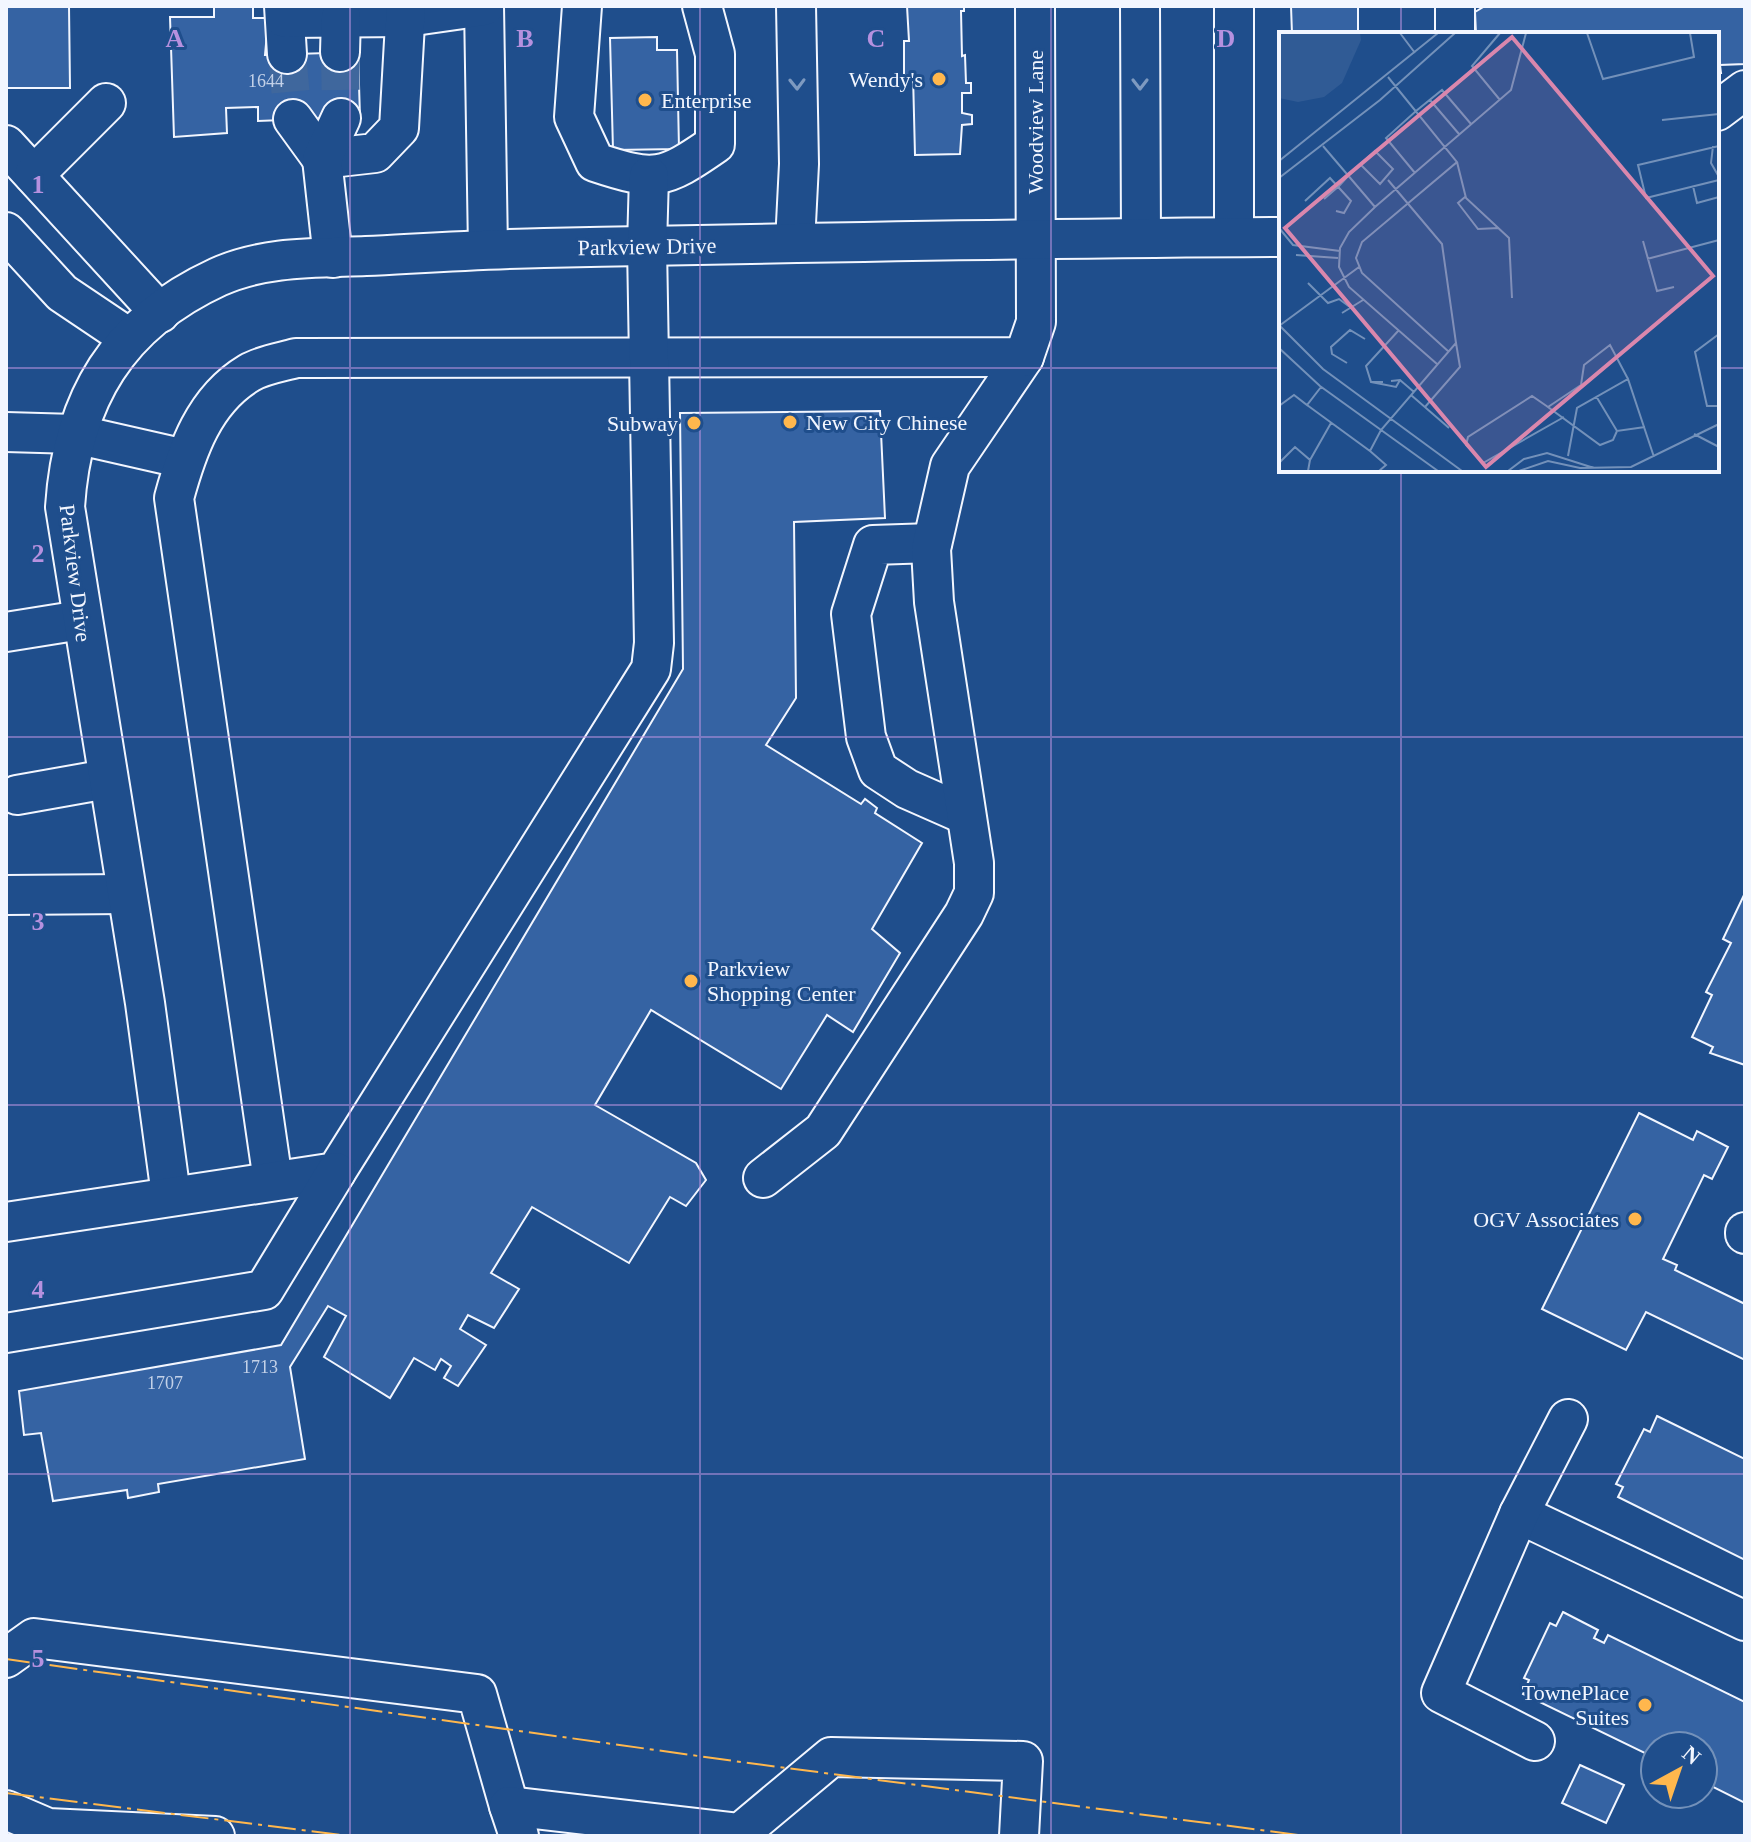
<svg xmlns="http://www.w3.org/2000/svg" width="1751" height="1842" font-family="Georgia,serif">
  <rect width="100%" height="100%" fill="#1f4e8c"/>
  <g fill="#3563a3" stroke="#f2f6ff" stroke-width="2">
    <path d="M 6,6 L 69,6 L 70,88 L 6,88 Z"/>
    <path d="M 214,6 L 253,6 L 253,18 L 265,18 L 268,22 L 265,55 L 358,52 L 360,117 L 258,121 L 258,107 L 226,108 L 227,133 L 174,137 L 170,17 L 214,17 Z"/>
    <path d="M 907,6 L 964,6 L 964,11 L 961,11 L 962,56 L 965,55 L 966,83 L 971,83 L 971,93 L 962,93 L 962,113 L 972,115 L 972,124 L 962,125 L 960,154 L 915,155 L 913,75 L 904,75 L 904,41 L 909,41 Z"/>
    <path d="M 1291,6 L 1358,6 L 1358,34 L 1292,34 Z"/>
    <path d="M 1485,6 L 1745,6 L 1745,64 L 1720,65 L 1721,73 L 1717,73 L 1717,34 L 1476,34 L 1475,12 Z"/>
    <path d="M 657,37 L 657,50 L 677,50 L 679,149 L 613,150 L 610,38 Z"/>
    <path d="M 880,411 L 885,518 L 794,522 L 796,698 L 766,745 L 861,804 L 865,799 L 877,808 L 875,813 L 922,843 L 872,929 L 900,953 L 853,1032 L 827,1015 L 781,1089 L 651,1010 L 595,1105 L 696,1163 L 706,1180 L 686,1206 L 670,1197 L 629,1263 L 532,1207 L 491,1273 L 519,1289 L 494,1328 L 468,1315 L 460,1329 L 486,1345 L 458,1386 L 444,1378 L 451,1366 L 441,1359 L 435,1370 L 414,1358 L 390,1398 L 324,1357 L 346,1316 L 328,1306 L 290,1367 L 305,1459 L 158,1484 L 159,1492 L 128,1498 L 127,1490 L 53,1501 L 41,1433 L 24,1435 L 19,1391 L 281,1345 L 683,669 L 680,413 Z"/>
    <path d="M 1745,893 L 1745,1065 L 1710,1053 L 1713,1047 L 1692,1037 L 1712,995 L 1706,992 L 1731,943 L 1723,939 Z"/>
    <path d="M 1639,1113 L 1693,1140 L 1697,1131 L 1728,1147 L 1712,1179 L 1704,1175 L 1663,1259 L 1677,1265 L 1675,1270 L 1745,1304 L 1745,1360 L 1646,1312 L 1626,1350 L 1542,1309 Z"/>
    <path d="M 1657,1416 L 1745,1459 L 1745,1560 L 1618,1497 L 1623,1487 L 1616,1484 L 1644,1429 L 1650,1432 Z"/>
    <path d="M 1563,1612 L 1598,1630 L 1594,1638 L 1604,1643 L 1608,1635 L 1745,1702 L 1745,1803 L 1703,1782 L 1703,1746 L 1655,1746 L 1655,1758 L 1523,1694 L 1529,1680 L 1524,1678 L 1550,1623 L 1556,1626 Z"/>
    <path d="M 1580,1765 L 1624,1785 L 1606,1823 L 1562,1803 Z"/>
  </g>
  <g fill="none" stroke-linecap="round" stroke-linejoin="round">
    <g stroke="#3f679d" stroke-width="38" stroke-dasharray="38 19" stroke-linecap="butt">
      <path d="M 340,52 L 341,118"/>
      <path d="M 287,54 L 293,119"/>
    </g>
    <defs>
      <g id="minor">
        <path d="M 284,6 L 287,54"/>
        <path d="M 484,6 L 488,249"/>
        <path d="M 582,6 L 574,117 L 595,162 C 655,182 663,180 715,144 L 715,54 L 702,6"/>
        <path d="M 1140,6 L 1141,238"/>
        <path d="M 1234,6 L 1234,237"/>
        <path d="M 285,18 L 407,17 L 484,6"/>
        <path d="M 1455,34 L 1455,6"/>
        <path d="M 340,52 L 341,17"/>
        <path d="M 1717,111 L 1745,90"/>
        <path d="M 293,119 L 322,159 L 375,153 L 399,128 L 406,6"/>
        <path d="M 6,145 L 160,313"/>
        <path d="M 34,175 L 106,103"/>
        <path d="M 6,232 L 62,293 L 129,338"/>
        <path d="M 795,243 L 799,164 L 796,6"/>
        <path d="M 333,258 L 322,159 L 341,118"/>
        <path d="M 6,432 L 75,434 L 185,459"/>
        <path d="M 932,543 L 873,545 L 851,614 L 866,737 L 878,770 L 907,789 L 966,815"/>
        <path d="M 6,632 L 81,620"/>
        <path d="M 17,795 L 107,779"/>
        <path d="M 6,895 L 127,894"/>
        <path d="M 763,1178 L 823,1131 L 964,914 L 974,893 L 974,863 L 934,602 L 931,549 L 950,466 L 1024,357"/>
        <path d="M 273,1181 L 174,498 C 187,450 204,400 249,373 C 262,365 282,362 296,358 L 1024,357 L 1036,322 L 1035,6"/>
        <path d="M 171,1195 L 145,1003 L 65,507 C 72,399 118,323 218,277 C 264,256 317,258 366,256 C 425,253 484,249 544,248 C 789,243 1035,238 1281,237"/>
        <path d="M 6,1222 L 336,1172 L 651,669 L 654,643 L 647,246 L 649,176"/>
        <path d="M 1745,1232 L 1745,1234"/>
        <path d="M 6,1333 L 264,1290 L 336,1172"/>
        <path d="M 1519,1514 L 1745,1621"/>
        <path d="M 6,1658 L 34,1638 L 477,1694 L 509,1806"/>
        <path d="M 1535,1741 L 1441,1693 L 1519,1514 L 1568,1419"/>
        <path d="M 6,1810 L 48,1828 L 215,1836"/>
        <path d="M 519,1836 L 509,1806 L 740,1833 L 831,1757 L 1023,1761 L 1019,1836"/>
      </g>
    </defs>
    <use href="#minor" stroke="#f2f6ff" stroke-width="42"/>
    <use href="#minor" stroke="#1f4e8c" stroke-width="38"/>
    <g stroke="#ffb74d" stroke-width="2" stroke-dasharray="28 6 4 6" stroke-linecap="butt">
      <path d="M 6,1659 L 741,1762 L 1306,1836"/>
      <path d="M 6,1793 L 349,1836"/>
    </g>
  </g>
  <defs><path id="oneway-chevron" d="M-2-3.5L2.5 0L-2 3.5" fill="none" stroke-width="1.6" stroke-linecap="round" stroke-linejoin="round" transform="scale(2)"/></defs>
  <g stroke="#7e9ac0">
    <use href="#oneway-chevron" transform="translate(797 84) rotate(89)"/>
    <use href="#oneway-chevron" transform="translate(1140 84) rotate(90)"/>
  </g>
  <path fill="none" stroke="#b691df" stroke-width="2" stroke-opacity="0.55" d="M 350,6 L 350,1836M 700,6 L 700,1836M 1051,6 L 1051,1836M 1401,6 L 1401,34M 6,368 L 1281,368M 1717,368 L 1745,368M 1401,470 L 1401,1836M 6,737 L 1745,737M 6,1105 L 1745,1105M 6,1474 L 1745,1474"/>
  <g fill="#ffb74d" stroke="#1f4e8c" stroke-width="3">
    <circle cx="939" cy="79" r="8"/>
    <circle cx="645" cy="100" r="8"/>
    <circle cx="790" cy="422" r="8"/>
    <circle cx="694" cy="423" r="8"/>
    <circle cx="691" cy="981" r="8"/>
    <circle cx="1635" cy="1219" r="8"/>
    <circle cx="1645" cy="1705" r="8"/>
  </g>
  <g text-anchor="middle" stroke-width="6" stroke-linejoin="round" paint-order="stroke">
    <g font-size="18" fill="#c3d1e8">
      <text x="266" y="87">1644</text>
      <text x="260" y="1373">1713</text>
      <text x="165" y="1389">1707</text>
    </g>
    <g font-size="22" fill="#f2f6ff" stroke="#1f4e8c" text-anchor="end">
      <text x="923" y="87">Wendy's</text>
      <text x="661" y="108" text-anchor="start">Enterprise</text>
      <text x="806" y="430" text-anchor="start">New City Chinese</text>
      <text x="678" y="431">Subway</text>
      <text x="707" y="976" text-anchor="start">Parkview<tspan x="707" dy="25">Shopping Center</tspan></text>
      <text x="1619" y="1227">OGV Associates</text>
      <text x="1629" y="1700">TownePlace<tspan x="1629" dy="25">Suites</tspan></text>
    </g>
    <g font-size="22" fill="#f2f6ff" stroke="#1f4e8c">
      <text transform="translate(1035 122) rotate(-90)" y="8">Woodview Lane</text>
      <text transform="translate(647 246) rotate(-1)" y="8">Parkview Drive</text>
      <text transform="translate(76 573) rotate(83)" y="8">Parkview Drive</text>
    </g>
  </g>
  <g transform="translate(1279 32)">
    <rect width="440" height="440" fill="#1f4e8c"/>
    <path d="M 0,1 L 81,1 L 82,8 L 63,51 L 45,65 L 19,70 L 0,66 Z" fill="#305b95"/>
    <path fill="none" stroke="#7391ba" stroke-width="2" d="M 121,1 L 136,21M 308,1 L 324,47 L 415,25 L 411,1M 109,45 L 178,130 L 83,210 L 77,226 L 83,241 L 170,320M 151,68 L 180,102M 221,68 L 193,34 L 221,1M 383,88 L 440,82M 44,114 L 96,175M 434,114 L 432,131 L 440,145M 440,114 L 359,133 L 367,166 L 440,148M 0,129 L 159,1M 178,130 L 187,166 L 230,206 L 233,266M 136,141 L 107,106 L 137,79 L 163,58 L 192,92M 0,146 L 101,68 L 176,1M 414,154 L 418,171 L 440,165M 186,165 L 179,171 L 199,197 L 220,196M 45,167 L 60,154 L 69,144 L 96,119 L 114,137 L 101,152 L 82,133M 26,169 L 51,146 L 72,169 L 65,181 L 57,179M 0,196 L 14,213 L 61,219M 364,209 L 378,259 L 395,255M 17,223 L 59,226M 368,227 L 440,208M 29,251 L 49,271 L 60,267 L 75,278M 63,281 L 84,268M 0,293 L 44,337 L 183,439M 0,294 L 80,235M 440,302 L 416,320 L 428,374 L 440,374M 0,316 L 41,354 L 159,439M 68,331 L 53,322 L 52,315 L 71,298 L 86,307M 158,332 L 70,255 L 60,235 L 61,216 L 70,200 L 96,175 L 232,58 L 247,1M 112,349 L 121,348 L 135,360M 92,350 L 117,355 L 121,348M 104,350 L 92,350 L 87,334 L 120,298M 132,363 L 170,396M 317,364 L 338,399 L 366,395M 28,373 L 91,419 L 102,398 L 177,311 L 163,212 L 109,148M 0,374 L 15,363 L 28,373 L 42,355M 146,375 L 181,335 L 177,311M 269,375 L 253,364 L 189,405 L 187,413 L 204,431 L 285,385M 338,399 L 334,408 L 321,413 L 269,375 L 302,353 L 305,333 L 331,313 L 349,347M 415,402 L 440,415M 91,419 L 107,433 L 100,439M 289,424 L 298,376 L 349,347 L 375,425M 31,428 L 52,391M 0,431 L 16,415 L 31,428 L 29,439M 229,439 L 245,427 L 268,421 L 315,436M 240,439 L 269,429 L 301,436 L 352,435 L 440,392"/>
    <path fill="#da87ad" fill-opacity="0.15" stroke="#da87ad" stroke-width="4" d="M 233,5 L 434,244 L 207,435 L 6,196 Z"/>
    <rect width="440" height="440" fill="none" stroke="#f2f6ff" stroke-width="4"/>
  </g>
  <g font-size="26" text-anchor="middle" font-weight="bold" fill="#b691df" stroke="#1f4e8c" stroke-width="6" stroke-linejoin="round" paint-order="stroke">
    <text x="175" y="47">A</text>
    <text x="525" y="47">B</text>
    <text x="876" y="47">C</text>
    <text x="1226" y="47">D</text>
    <text x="38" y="193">1</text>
    <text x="38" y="562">2</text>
    <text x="38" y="930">3</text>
    <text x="38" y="1298">4</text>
    <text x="38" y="1667">5</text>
  </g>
  <rect width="1751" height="1842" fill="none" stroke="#f2f6ff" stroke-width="16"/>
  <g transform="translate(1679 1770) rotate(40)"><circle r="38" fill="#1f4e8c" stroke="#7391ba" stroke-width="2"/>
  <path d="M0-6L14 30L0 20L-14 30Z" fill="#ffb74d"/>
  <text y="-12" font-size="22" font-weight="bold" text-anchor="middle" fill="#f2f6ff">N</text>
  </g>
</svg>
